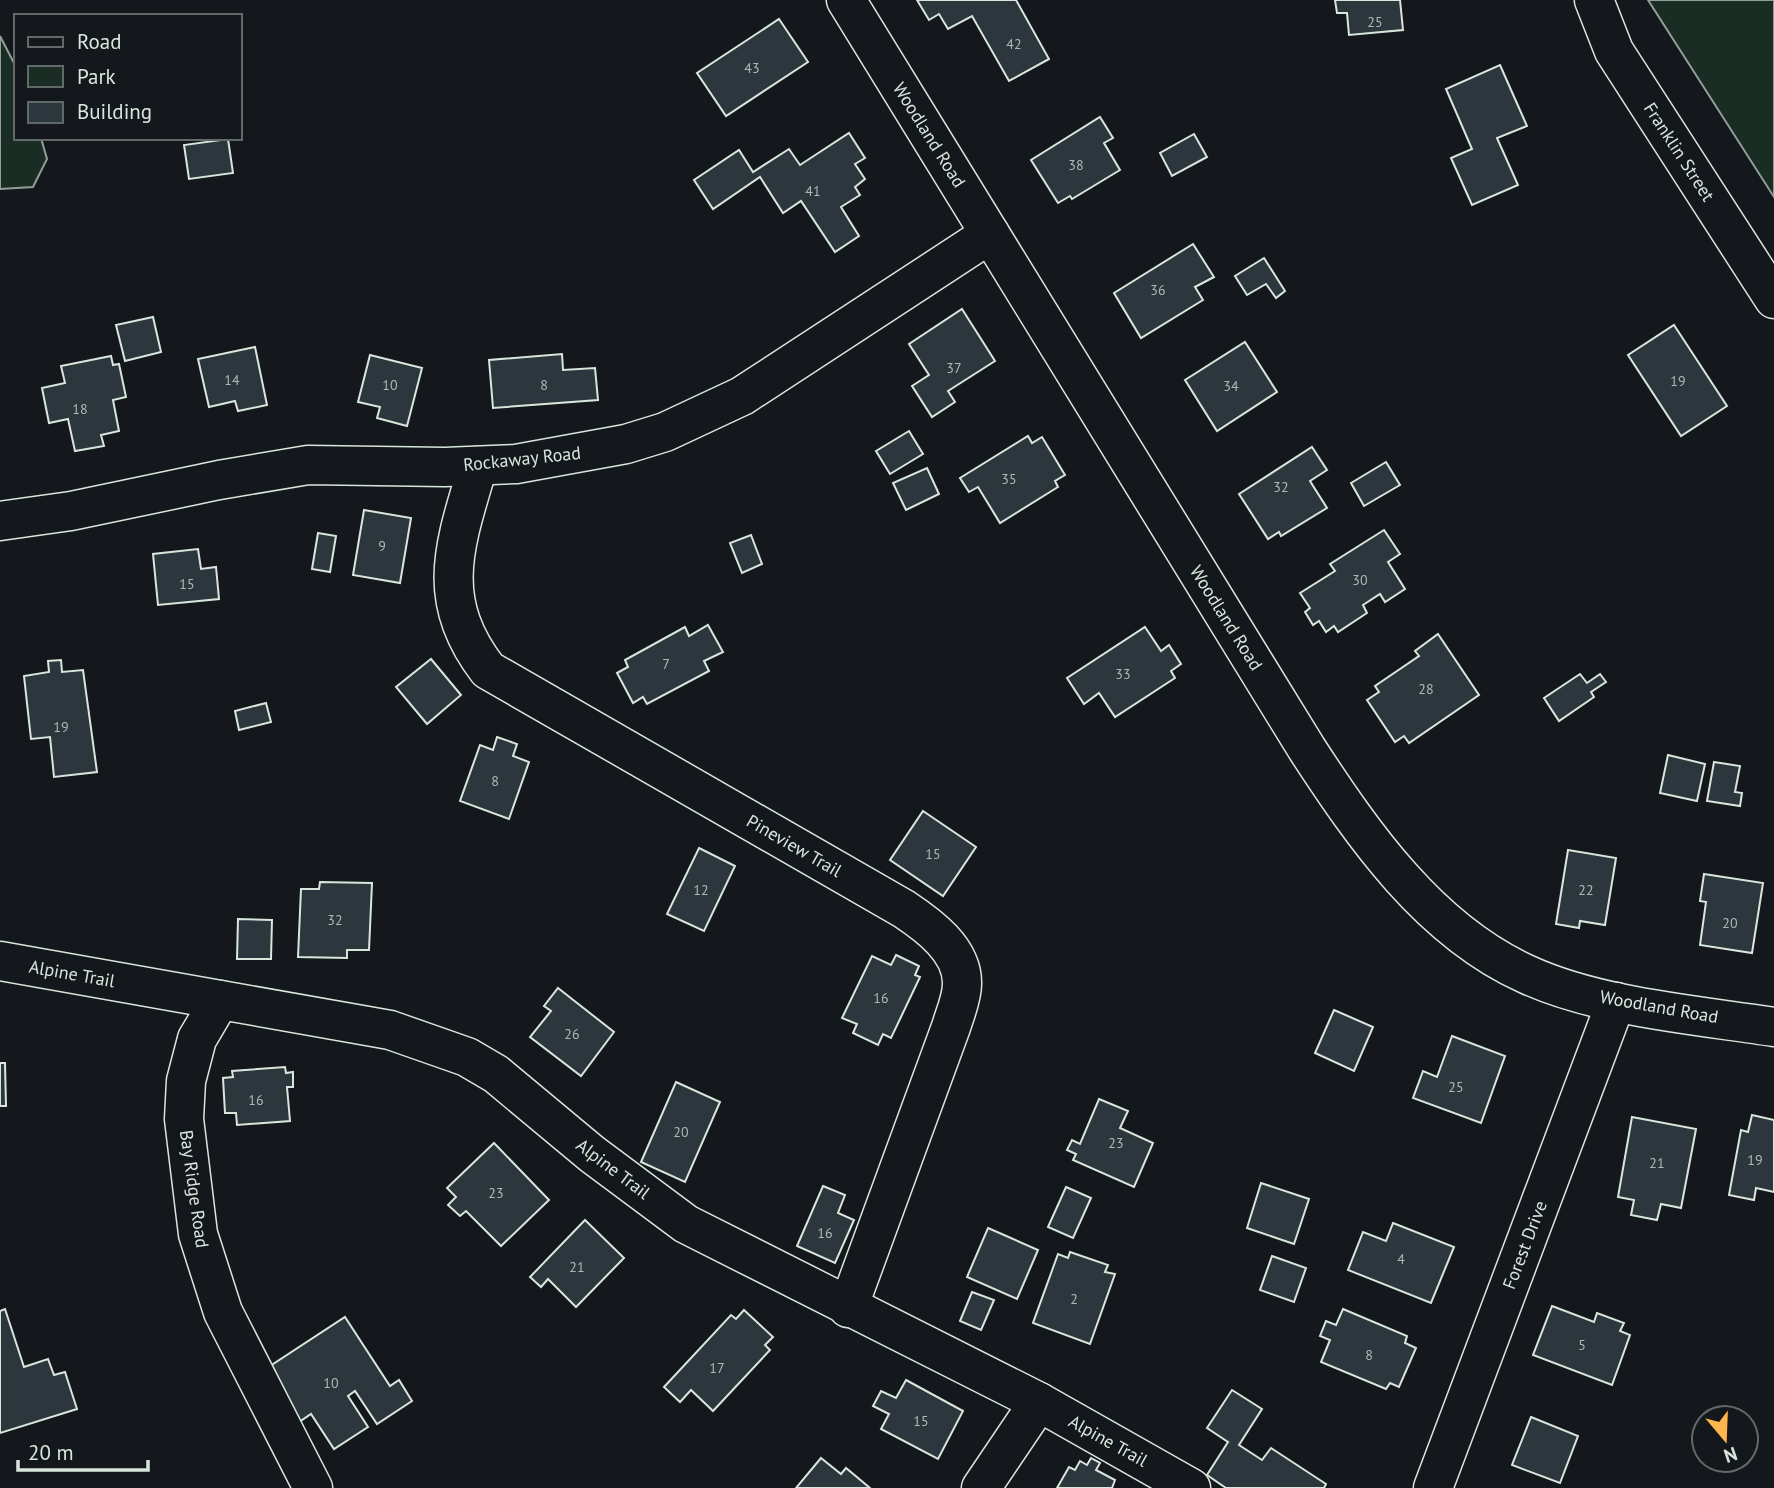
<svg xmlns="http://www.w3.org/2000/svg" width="1774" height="1488" font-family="'PT Sans',sans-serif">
  <rect width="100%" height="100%" fill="#14181c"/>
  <g fill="#1a2d24" stroke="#939e99" stroke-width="2">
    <path d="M 1648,0 L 1774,0 L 1774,197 Z"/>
    <path d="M 0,36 L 16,67 L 16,138 L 41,138 L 47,159 L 33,187 L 0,189 Z"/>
  </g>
  <g fill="#2c363c" stroke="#d8e6dc" stroke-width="2">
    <path d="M 917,0 L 1016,0 L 1049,59 L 1009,81 L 972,16 L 948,29 L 939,14 L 929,20 Z"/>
    <path d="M 1335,0 L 1400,0 L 1403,30 L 1349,35 L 1347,13 L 1337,13 Z"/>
    <path d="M 779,19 L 808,62 L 726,116 L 697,73 Z"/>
    <path d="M 1500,65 L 1527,126 L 1497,138 L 1518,185 L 1472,205 L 1451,158 L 1472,149 L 1446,89 Z"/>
    <path d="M 1100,117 L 1113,138 L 1104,143 L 1120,170 L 1072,199 L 1070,196 L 1058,203 L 1031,160 Z"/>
    <path d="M 849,133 L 865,158 L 855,164 L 865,179 L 855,187 L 860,195 L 841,207 L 859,236 L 835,252 L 801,201 L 783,213 L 760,177 L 713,209 L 694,180 L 739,150 L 753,172 L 789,149 L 800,165 Z"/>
    <path d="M 1194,134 L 1207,157 L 1172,176 L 1160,153 Z"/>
    <path d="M 228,139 L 233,173 L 189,179 L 184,145 Z"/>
    <path d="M 1193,244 L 1214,277 L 1195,287 L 1203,300 L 1141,338 L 1114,293 Z"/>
    <path d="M 1264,258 L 1285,291 L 1276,298 L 1266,284 L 1247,295 L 1235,276 Z"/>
    <path d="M 962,309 L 995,361 L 948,391 L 955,402 L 932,417 L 912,386 L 929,375 L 909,344 Z"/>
    <path d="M 153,317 L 161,352 L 125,361 L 116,325 Z"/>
    <path d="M 1674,325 L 1727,406 L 1681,436 L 1628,355 Z"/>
    <path d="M 1245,342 L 1277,392 L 1217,431 L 1185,380 Z"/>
    <path d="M 255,347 L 267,405 L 238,411 L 235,401 L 209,407 L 198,359 Z"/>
    <path d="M 562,354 L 563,370 L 595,368 L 598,400 L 493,408 L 489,360 Z"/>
    <path d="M 370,355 L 422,368 L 407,426 L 377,418 L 380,407 L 358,402 Z"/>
    <path d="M 111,356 L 113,365 L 119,364 L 126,397 L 113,400 L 119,431 L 101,435 L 104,446 L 75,451 L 68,419 L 49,423 L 42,388 L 65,383 L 61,366 Z"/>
    <path d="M 909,431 L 923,454 L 890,474 L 876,451 Z"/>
    <path d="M 1028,436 L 1032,443 L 1042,437 L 1065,475 L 1055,481 L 1058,487 L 1000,523 L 978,487 L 969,492 L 960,478 Z"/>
    <path d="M 1312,447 L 1327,470 L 1310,481 L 1327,508 L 1281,536 L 1279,532 L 1268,539 L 1239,494 Z"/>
    <path d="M 1386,462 L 1400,485 L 1364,506 L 1351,483 Z"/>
    <path d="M 927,468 L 939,494 L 906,510 L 893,483 Z"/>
    <path d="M 364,510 L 411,518 L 400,583 L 353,575 Z"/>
    <path d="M 1384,530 L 1400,554 L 1388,562 L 1405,589 L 1385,602 L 1380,594 L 1363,605 L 1367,613 L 1338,632 L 1334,626 L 1326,632 L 1319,621 L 1313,625 L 1305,612 L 1310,608 L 1300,593 L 1335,571 L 1330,564 Z"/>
    <path d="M 318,533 L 336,536 L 330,572 L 312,569 Z"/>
    <path d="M 751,535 L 762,564 L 742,573 L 730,543 Z"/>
    <path d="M 198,549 L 201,569 L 216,567 L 219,599 L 158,605 L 153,554 Z"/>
    <path d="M 708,625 L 723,652 L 704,661 L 709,671 L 647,704 L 643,697 L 633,703 L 617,673 L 628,667 L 625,660 L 685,627 L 689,636 Z"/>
    <path d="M 1145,627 L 1161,651 L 1169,645 L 1181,664 L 1171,671 L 1175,678 L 1115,717 L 1099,693 L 1084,704 L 1067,678 Z"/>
    <path d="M 1438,634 L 1479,695 L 1409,743 L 1404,736 L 1395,742 L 1367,700 L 1379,692 L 1375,686 L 1419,656 L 1415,651 Z"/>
    <path d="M 431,659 L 461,695 L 427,724 L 396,687 Z"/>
    <path d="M 61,660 L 62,672 L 83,670 L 97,772 L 54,777 L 50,737 L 31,739 L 24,676 L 49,672 L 48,661 Z"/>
    <path d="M 1580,674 L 1587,683 L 1600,674 L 1606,682 L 1591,692 L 1594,697 L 1559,721 L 1544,698 Z"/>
    <path d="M 266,703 L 271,722 L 239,730 L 235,711 Z"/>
    <path d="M 497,737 L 517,744 L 513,756 L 529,762 L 509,819 L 460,801 L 480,745 L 493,750 Z"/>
    <path d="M 1668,755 L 1705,764 L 1697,801 L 1660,793 Z"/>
    <path d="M 1714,762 L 1740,766 L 1735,792 L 1742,793 L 1740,806 L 1707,801 Z"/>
    <path d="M 923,811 L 976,847 L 943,896 L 890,860 Z"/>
    <path d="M 699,848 L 735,866 L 704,931 L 667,914 Z"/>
    <path d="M 1568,850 L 1616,858 L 1605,925 L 1580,921 L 1579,928 L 1556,924 Z"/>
    <path d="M 1704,874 L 1763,883 L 1752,953 L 1700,945 L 1706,902 L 1700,901 Z"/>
    <path d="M 320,882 L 372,883 L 369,950 L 347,950 L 347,958 L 298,957 L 301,889 L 319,889 Z"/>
    <path d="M 238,919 L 272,920 L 271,959 L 237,959 Z"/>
    <path d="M 896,955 L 919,966 L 915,975 L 920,977 L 891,1038 L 883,1034 L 878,1045 L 853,1033 L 857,1024 L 842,1018 L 872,956 L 891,965 Z"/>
    <path d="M 558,988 L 614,1032 L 581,1076 L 530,1037 L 551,1011 L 544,1006 Z"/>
    <path d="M 1334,1010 L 1373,1027 L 1354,1071 L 1315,1053 Z"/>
    <path d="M 1452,1036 L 1505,1056 L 1481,1123 L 1413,1098 L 1423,1071 L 1437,1077 Z"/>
    <path d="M 0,1063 L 5,1063 L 6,1106 L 0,1106 Z"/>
    <path d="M 285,1067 L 286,1073 L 293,1072 L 293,1087 L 287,1087 L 290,1121 L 237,1125 L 236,1113 L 225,1113 L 223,1078 L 233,1077 L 232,1071 Z"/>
    <path d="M 676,1082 L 720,1102 L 685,1182 L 641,1162 Z"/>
    <path d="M 1099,1099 L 1128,1111 L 1120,1128 L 1153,1143 L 1134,1187 L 1073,1160 L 1076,1154 L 1067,1150 L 1072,1140 L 1080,1144 Z"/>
    <path d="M 1752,1115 L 1774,1120 L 1774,1192 L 1756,1188 L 1754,1200 L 1729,1195 L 1741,1130 L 1748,1132 Z"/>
    <path d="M 1632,1117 L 1696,1129 L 1681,1208 L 1661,1204 L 1657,1220 L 1631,1215 L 1634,1200 L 1618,1197 Z"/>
    <path d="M 494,1143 L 549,1200 L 501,1246 L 466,1211 L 460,1216 L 448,1205 L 456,1197 L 447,1188 Z"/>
    <path d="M 1261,1183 L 1309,1199 L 1294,1244 L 1247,1228 Z"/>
    <path d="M 823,1186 L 845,1195 L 838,1213 L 854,1220 L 835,1263 L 797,1246 Z"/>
    <path d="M 1066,1187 L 1091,1198 L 1073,1238 L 1048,1227 Z"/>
    <path d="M 585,1220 L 624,1258 L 576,1307 L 548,1279 L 541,1287 L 530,1277 Z"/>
    <path d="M 1393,1223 L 1454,1247 L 1431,1303 L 1348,1270 L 1363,1232 L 1386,1241 Z"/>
    <path d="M 988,1228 L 1038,1250 L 1017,1299 L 967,1277 Z"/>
    <path d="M 1070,1252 L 1108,1265 L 1105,1272 L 1115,1274 L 1090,1344 L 1033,1323 L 1058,1254 L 1068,1258 Z"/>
    <path d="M 1272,1256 L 1306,1268 L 1294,1302 L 1260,1290 Z"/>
    <path d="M 972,1292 L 994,1300 L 981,1330 L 960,1321 Z"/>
    <path d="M 1552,1306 L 1594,1322 L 1597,1313 L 1624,1323 L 1620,1331 L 1630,1335 L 1612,1385 L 1533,1355 Z"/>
    <path d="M 5,1309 L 24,1367 L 48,1359 L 54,1375 L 65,1372 L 77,1409 L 0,1433 L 0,1311 Z"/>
    <path d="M 1343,1309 L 1407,1336 L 1405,1343 L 1416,1348 L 1399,1387 L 1390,1383 L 1386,1389 L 1321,1362 L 1330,1340 L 1320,1336 L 1326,1321 L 1336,1325 Z"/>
    <path d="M 744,1310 L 773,1337 L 765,1345 L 770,1350 L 713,1411 L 691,1390 L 680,1402 L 664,1387 L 731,1315 L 736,1319 Z"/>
    <path d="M 345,1317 L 390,1386 L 399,1380 L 412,1401 L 377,1424 L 355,1391 L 348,1396 L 368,1427 L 334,1449 L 311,1414 L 299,1422 L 264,1370 Z"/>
    <path d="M 906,1380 L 963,1411 L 938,1459 L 881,1429 L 889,1414 L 873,1406 L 881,1391 L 896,1398 Z"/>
    <path d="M 1232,1390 L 1262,1409 L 1239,1445 L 1262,1460 L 1271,1448 L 1326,1484 L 1324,1488 L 1226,1488 L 1207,1475 L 1228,1442 L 1207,1428 Z"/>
    <path d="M 1531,1417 L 1578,1436 L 1560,1483 L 1512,1465 Z"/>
    <path d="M 821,1458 L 841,1474 L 846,1468 L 870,1488 L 796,1488 Z"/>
    <path d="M 1091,1458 L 1100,1463 L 1096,1470 L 1115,1480 L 1112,1488 L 1057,1488 L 1069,1467 L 1075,1470 L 1080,1461 L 1087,1465 Z"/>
  </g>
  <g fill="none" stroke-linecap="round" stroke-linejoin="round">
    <defs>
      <g id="street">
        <path d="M 846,0 L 1307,749 C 1363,835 1429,930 1526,974 C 1597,1007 1696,1015 1774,1027"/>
        <path d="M 1594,0 L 1614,51 L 1774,299"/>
        <path d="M 478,466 C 455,544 433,599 488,670 L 904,909 C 928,925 963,950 962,984 C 962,998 955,1014 951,1027 L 848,1308"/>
        <path d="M 0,521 L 71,511 L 219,480 L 308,465 L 445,467 L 516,464 L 626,444 L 665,432 L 742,396 L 990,234"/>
        <path d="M 0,961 L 390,1030 L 467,1057 L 496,1074 L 592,1154 L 686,1224 L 1039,1402 L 1191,1488"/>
        <path d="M 220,1000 L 197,1039 L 186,1081 L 184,1119 L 198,1234 L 223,1312 L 313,1488"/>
        <path d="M 981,1488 L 1039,1402"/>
        <path d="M 1433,1488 L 1616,1002"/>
      </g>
    </defs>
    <use href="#street" stroke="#d8e6dc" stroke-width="41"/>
    <use href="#street" stroke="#14181c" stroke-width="38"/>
  </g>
  <g text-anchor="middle" stroke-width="5" stroke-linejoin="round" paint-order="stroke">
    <g font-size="14" fill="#adbab4">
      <text x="1375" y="27">25</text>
      <text x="1014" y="49">42</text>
      <text x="752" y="73">43</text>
      <text x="1076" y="170">38</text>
      <text x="813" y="196">41</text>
      <text x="1158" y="295">36</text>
      <text x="954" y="373">37</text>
      <text x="232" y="385">14</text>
      <text x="1678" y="386">19</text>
      <text x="390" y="390">10</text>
      <text x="544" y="390">8</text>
      <text x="1231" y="391">34</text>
      <text x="80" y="414">18</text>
      <text x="1009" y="484">35</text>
      <text x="1281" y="492">32</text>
      <text x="382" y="551">9</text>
      <text x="1360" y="585">30</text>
      <text x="187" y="589">15</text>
      <text x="666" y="669">7</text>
      <text x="1123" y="679">33</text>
      <text x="1426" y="694">28</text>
      <text x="61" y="732">19</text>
      <text x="495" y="786">8</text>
      <text x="933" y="859">15</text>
      <text x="701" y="895">12</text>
      <text x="1586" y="895">22</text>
      <text x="335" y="925">32</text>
      <text x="1730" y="928">20</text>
      <text x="881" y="1003">16</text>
      <text x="572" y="1039">26</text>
      <text x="1456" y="1092">25</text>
      <text x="256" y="1105">16</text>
      <text x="681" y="1137">20</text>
      <text x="1116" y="1148">23</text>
      <text x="1755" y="1165">19</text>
      <text x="1657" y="1168">21</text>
      <text x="496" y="1198">23</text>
      <text x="825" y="1238">16</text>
      <text x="1401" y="1264">4</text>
      <text x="577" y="1272">21</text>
      <text x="1074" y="1304">2</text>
      <text x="1582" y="1350">5</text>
      <text x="1369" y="1360">8</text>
      <text x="717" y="1373">17</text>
      <text x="331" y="1388">10</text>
      <text x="921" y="1426">15</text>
    </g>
    <g font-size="18" fill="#d8e6dc" stroke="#14181c">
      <text transform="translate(929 135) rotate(58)" y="6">Woodland Road</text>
      <text transform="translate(1679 152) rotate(57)" y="6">Franklin Street</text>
      <text transform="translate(522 459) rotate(-6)" y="6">Rockaway Road</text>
      <text transform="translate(1226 618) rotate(58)" y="6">Woodland Road</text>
      <text transform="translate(794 846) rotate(30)" y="6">Pineview Trail</text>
      <text transform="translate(72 974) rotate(10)" y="6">Alpine Trail</text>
      <text transform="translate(1659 1007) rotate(10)" y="6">Woodland Road</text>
      <text transform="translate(613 1169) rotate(37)" y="6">Alpine Trail</text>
      <text transform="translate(194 1189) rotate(82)" y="6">Bay Ridge Road</text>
      <text transform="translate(1525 1245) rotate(-69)" y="6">Forest Drive</text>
      <text transform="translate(1108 1441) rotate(29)" y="6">Alpine Trail</text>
    </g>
  </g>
  <rect x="14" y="14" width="228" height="126" fill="#14181c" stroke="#626a69" stroke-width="2"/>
  <rect x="28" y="37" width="35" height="10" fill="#14181c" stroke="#626a69" stroke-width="2"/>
  <text x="77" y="49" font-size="21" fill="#d8e6dc">Road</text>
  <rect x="28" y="66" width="35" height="21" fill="#1a2d24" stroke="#626a69" stroke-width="2"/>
  <text x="77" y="84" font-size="21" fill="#d8e6dc">Park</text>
  <rect x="28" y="102" width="35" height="21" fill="#2c363c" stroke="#626a69" stroke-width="2"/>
  <text x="77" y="119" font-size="21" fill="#d8e6dc">Building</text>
  <g transform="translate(1725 1439) rotate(161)"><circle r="33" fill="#14181c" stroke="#626a69" stroke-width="2"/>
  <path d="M0-5L12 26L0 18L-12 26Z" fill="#ffb74d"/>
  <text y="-10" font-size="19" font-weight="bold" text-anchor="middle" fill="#d8e6dc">N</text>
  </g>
  <path d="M18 1460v10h130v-10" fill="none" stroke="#d8e6dc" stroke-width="3.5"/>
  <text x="28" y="1460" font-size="21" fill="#d8e6dc" stroke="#14181c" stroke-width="5" paint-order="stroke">20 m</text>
</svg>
